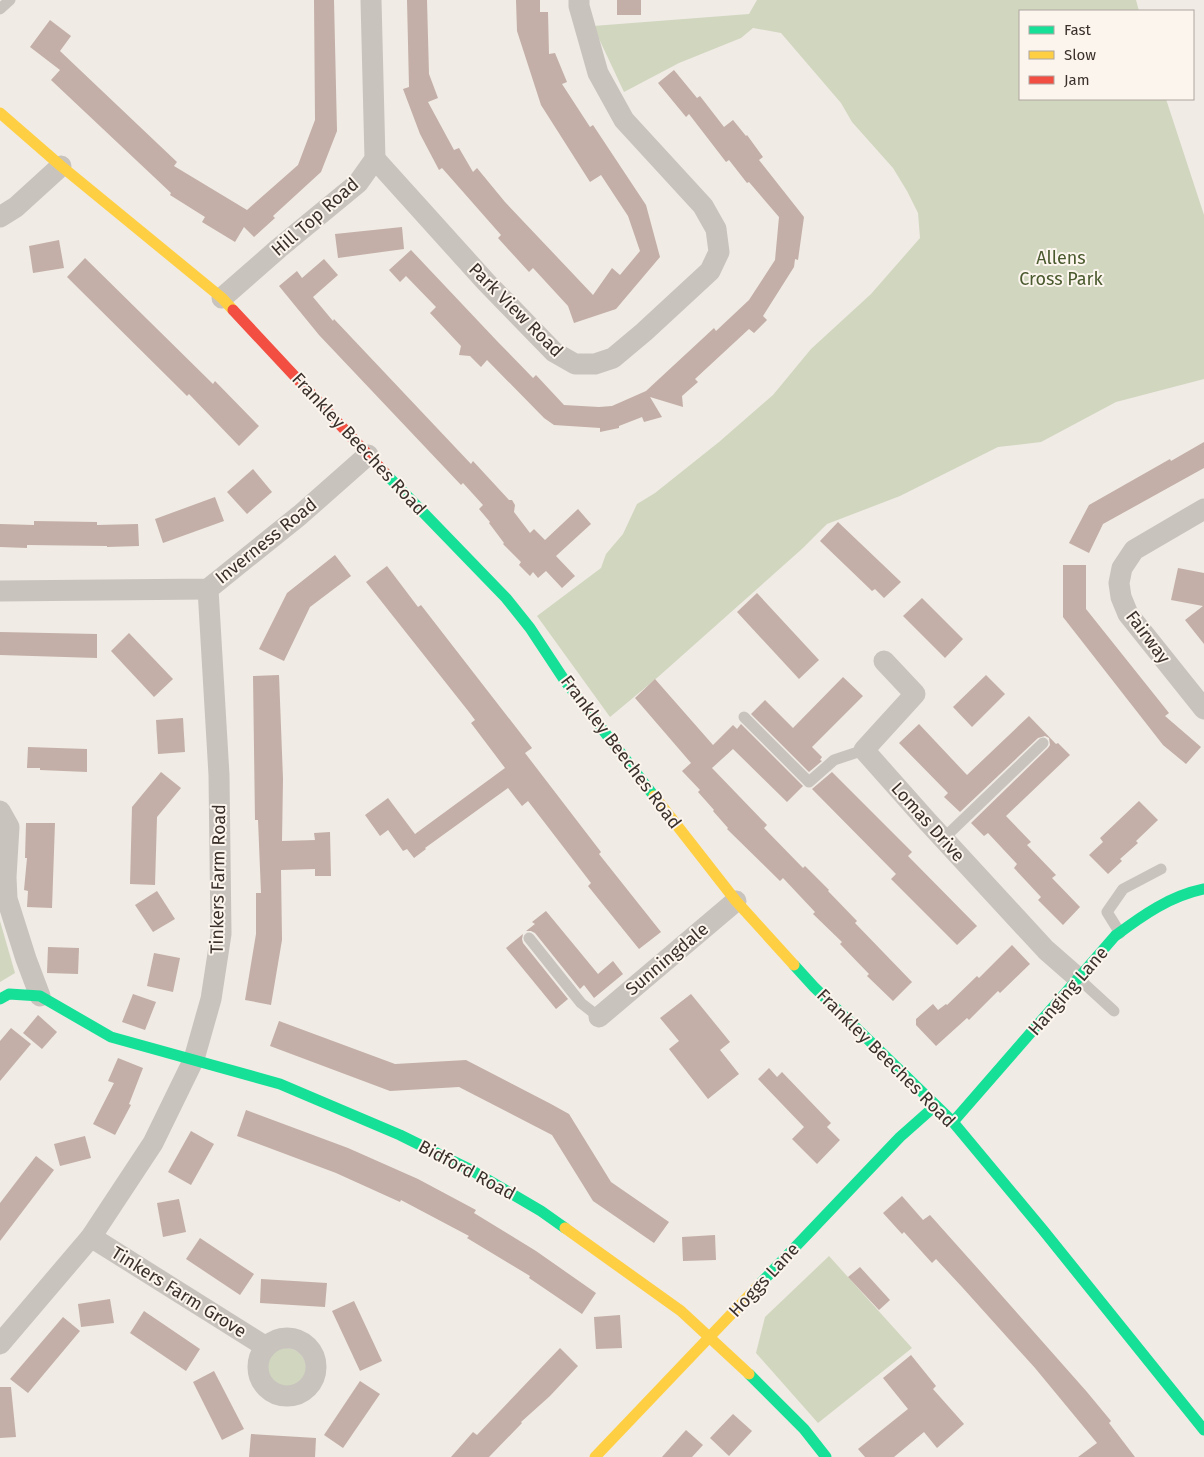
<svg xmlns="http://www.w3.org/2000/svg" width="1204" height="1457" font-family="'Fira Sans',sans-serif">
  <rect width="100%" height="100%" fill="#f0ebe5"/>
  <g fill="#d1d6bf">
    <path d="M 757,0 L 1136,0 L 1139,11 L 1020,11 L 1020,99 L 1166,99 L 1204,215 L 1204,379 L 1116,402 L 1041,442 L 998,447 L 900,496 L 827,524 L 803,548 L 658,677 L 610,717 L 537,616 L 601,568 L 606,554 L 623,534 L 637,504 L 655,493 L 719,442 L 773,395 L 811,349 L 871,294 L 920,238 L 918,213 L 907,191 L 893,168 L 852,122 L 841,103 L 781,33 L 753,28 L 741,38 L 679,63 L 624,92 L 593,26 L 749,14 Z"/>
    <path d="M 0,921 L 15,973 L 0,982 Z"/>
    <path d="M 829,1256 L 912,1348 L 818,1423 L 756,1353 L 765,1317 Z"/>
    <circle cx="286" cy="1368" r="20"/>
  </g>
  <g fill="#c3afa7">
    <path d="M 314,0 L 334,0 L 337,131 L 321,172 L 273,216 L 275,218 L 254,237 L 244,227 L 235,242 L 202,222 L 205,217 L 170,195 L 171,193 L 51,80 L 60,70 L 30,47 L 50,20 L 71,36 L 60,51 L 177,162 L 174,166 L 247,210 L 298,165 L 315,120 Z"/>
    <path d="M 407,0 L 427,0 L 429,74 L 438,98 L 428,102 L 454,150 L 459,148 L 473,172 L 477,168 L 505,202 L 593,295 L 612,268 L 620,275 L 640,251 L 628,216 L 601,175 L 590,182 L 541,105 L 517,31 L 516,0 L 540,0 L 540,12 L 548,12 L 549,54 L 555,53 L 567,82 L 562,84 L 590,127 L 593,125 L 646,205 L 660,257 L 616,309 L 574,323 L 568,306 L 533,268 L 529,272 L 498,238 L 501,235 L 442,168 L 439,170 L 420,134 L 403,89 L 409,87 Z"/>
    <rect x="617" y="0" width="24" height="15"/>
    <path d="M 674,70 L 697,98 L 700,96 L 724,127 L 733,120 L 746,136 L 747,135 L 763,157 L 759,160 L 804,217 L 798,260 L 795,259 L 794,267 L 763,316 L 767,320 L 754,333 L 749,329 L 695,379 L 698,382 L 682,396 L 683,407 L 650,397 L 662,417 L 644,422 L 642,417 L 619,426 L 619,428 L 600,432 L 600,428 L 554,425 L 544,418 L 487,360 L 481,367 L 470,356 L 459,355 L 461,346 L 430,313 L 436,307 L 406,276 L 400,282 L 389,270 L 411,250 L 497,341 L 533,378 L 536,375 L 564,405 L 599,407 L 612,406 L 646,391 L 714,328 L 716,331 L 749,300 L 775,260 L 779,217 L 749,182 L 747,183 L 729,160 L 726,162 L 689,114 L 686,117 L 658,83 Z"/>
    <path d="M 402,227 L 404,249 L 338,258 L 335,234 Z"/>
    <path d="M 59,240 L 64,268 L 33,273 L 29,246 Z"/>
    <path d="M 85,258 L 213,384 L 215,381 L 259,426 L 239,446 L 189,394 L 187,396 L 67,277 Z"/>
    <path d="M 324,259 L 338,275 L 313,297 L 333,321 L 334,319 L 471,464 L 473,461 L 509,500 L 512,500 L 515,505 L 514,512 L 530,533 L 534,529 L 545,540 L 578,509 L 591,524 L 556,556 L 575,576 L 562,588 L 546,571 L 538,578 L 533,572 L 530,576 L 519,565 L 521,562 L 503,544 L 504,543 L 489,523 L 490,522 L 479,509 L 483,505 L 463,483 L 461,485 L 319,335 L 279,286 L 297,271 L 302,278 Z"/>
    <path d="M 1204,442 L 1204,468 L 1103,524 L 1089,553 L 1069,543 L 1089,505 L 1170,459 L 1171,461 Z"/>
    <path d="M 253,469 L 272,492 L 247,514 L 227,492 Z"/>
    <path d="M 215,497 L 224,521 L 163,543 L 155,519 Z"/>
    <path d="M 34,521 L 97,522 L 97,525 L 138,524 L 139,546 L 107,547 L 107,546 L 27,545 L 27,548 L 0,547 L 0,524 L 34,525 Z"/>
    <path d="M 838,522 L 901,582 L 884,598 L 875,589 L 872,591 L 820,541 Z"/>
    <path d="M 335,555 L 351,576 L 310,607 L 284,661 L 259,649 L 287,593 Z"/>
    <path d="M 1063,565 L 1086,565 L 1086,609 L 1169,713 L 1165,716 L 1201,747 L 1186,764 L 1163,745 L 1063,617 Z"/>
    <path d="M 387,566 L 418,607 L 421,605 L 532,748 L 525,753 L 601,852 L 599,854 L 661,932 L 639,949 L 588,886 L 591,883 L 528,801 L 522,806 L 508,788 L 425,848 L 426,849 L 414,858 L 407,849 L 403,851 L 388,830 L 380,836 L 365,815 L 388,798 L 415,834 L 505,768 L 471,723 L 475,720 L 469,712 L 366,582 Z"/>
    <path d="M 1178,568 L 1204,573 L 1204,644 L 1185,620 L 1203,606 L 1171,600 Z"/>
    <path d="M 757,593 L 819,660 L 799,679 L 737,612 Z"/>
    <path d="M 922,598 L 963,639 L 945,658 L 903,616 Z"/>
    <path d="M 0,632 L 97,634 L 97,658 L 0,655 Z"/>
    <path d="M 129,633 L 173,679 L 154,697 L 111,651 Z"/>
    <path d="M 279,675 L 283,779 L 282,841 L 315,840 L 314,833 L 330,832 L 331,876 L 315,876 L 315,869 L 281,870 L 282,940 L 271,1005 L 245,1000 L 256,934 L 256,893 L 261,893 L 258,820 L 255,820 L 253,676 Z"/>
    <path d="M 986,675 L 1005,694 L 972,727 L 953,707 Z"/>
    <path d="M 843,677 L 863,696 L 812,747 L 822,757 L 820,760 L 822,761 L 809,772 L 751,714 L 765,700 L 793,728 Z"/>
    <path d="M 655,679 L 713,745 L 733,725 L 737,729 L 741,724 L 803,786 L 787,802 L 733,749 L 712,768 L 767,825 L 764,828 L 803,868 L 805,866 L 829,890 L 828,891 L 857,921 L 855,923 L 912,982 L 893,1001 L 867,976 L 869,974 L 840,944 L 842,942 L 813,914 L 815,912 L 783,878 L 780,881 L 727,829 L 728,828 L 713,811 L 714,810 L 698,792 L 700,790 L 682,771 L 691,763 L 635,698 Z"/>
    <path d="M 1029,716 L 1056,744 L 1058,743 L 1070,755 L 1006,816 L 1031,842 L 1027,845 L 1056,875 L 1052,878 L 1080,907 L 1063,925 L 1038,900 L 1041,897 L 1014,868 L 1017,864 L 988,833 L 984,836 L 971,823 L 1048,748 L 1050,745 L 1049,738 L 1045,736 L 1038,738 L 960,812 L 944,797 L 948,793 L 899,743 L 919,724 L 967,775 Z"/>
    <path d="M 183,718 L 185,752 L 158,754 L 156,720 Z"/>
    <path d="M 28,747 L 87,749 L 87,772 L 40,770 L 40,768 L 27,768 Z"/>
    <path d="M 161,772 L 181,788 L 157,817 L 155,885 L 130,884 L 132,807 Z"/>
    <path d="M 832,772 L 912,852 L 908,856 L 977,926 L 957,945 L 891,879 L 896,874 L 812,789 Z"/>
    <path d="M 1139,801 L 1158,820 L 1136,841 L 1138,843 L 1120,859 L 1122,861 L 1108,874 L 1089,855 L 1103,842 L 1100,838 Z"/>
    <path d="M 26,823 L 55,823 L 52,908 L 27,907 L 28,891 L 24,890 L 27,858 L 25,858 Z"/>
    <path d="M 157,891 L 175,919 L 153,932 L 135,905 Z"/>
    <path d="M 546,911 L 598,974 L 613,961 L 623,974 L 594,998 L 584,985 L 580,989 L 535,933 L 531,931 L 526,931 L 535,924 L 532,922 Z"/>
    <path d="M 523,934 L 522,939 L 523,943 L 568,999 L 556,1009 L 506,948 Z"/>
    <path d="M 1012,945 L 1030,964 L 1000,993 L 998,991 L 969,1020 L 967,1018 L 936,1046 L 916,1025 L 916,1019 L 933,1004 L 938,1010 L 946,1004 L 947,1005 L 977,976 L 979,978 Z"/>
    <path d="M 48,947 L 79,948 L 78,974 L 47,973 Z"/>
    <path d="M 154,953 L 180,958 L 173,992 L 147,986 Z"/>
    <path d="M 133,994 L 156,1002 L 145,1030 L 122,1022 Z"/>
    <path d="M 691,994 L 730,1042 L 720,1050 L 739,1074 L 708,1099 L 669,1049 L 679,1041 L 660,1018 Z"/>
    <path d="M 38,1015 L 57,1032 L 42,1049 L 23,1033 Z"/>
    <path d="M 279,1021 L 395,1064 L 466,1060 L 551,1104 L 569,1114 L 611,1182 L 669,1222 L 654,1243 L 593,1201 L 552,1135 L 459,1087 L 390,1091 L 270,1046 Z"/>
    <path d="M 11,1028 L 31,1044 L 0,1081 L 0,1041 Z"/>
    <path d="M 118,1058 L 143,1068 L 129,1104 L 131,1105 L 115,1135 L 93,1124 L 114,1083 L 108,1081 Z"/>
    <path d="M 769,1068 L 777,1077 L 782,1072 L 831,1123 L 827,1127 L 840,1140 L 817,1164 L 792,1139 L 804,1127 L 758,1079 Z"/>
    <path d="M 246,1110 L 348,1148 L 418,1179 L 476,1210 L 474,1213 L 536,1251 L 596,1293 L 582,1314 L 529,1278 L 530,1276 L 467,1238 L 469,1236 L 401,1200 L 400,1202 L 336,1173 L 237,1136 Z"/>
    <path d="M 191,1131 L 214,1144 L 191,1185 L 168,1172 Z"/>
    <path d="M 85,1136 L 91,1158 L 60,1166 L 54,1144 Z"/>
    <path d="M 36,1156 L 54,1170 L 0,1241 L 0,1203 Z"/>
    <path d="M 902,1196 L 923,1220 L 930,1215 L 980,1271 L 1087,1392 L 1111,1421 L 1109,1423 L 1135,1457 L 1078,1457 L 1097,1443 L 1035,1368 L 962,1287 L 936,1259 L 932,1263 L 904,1232 L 902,1234 L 883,1213 Z"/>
    <path d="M 179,1199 L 186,1232 L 163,1237 L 157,1203 Z"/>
    <path d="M 715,1235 L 716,1260 L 683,1261 L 682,1237 Z"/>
    <path d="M 200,1238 L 254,1274 L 240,1295 L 186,1259 Z"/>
    <path d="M 860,1267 L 890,1300 L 879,1310 L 848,1277 Z"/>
    <path d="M 261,1279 L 327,1283 L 325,1307 L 260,1303 Z"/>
    <path d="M 110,1299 L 114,1323 L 81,1327 L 78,1304 Z"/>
    <path d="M 354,1301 L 382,1361 L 360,1371 L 332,1311 Z"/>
    <path d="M 144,1311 L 200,1349 L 186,1371 L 130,1333 Z"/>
    <path d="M 620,1315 L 622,1348 L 596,1349 L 594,1317 Z"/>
    <path d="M 63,1317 L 80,1331 L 28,1393 L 10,1379 Z"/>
    <path d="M 560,1348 L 578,1366 L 550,1396 L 521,1422 L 522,1423 L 489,1457 L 451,1457 L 473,1432 L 477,1435 Z"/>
    <path d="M 911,1355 L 936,1386 L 933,1389 L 964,1424 L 937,1448 L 924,1432 L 894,1457 L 865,1457 L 858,1449 L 908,1409 L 883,1378 Z"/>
    <path d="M 214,1371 L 244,1429 L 222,1440 L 193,1382 Z"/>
    <path d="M 360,1381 L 380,1394 L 343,1448 L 324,1435 Z"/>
    <path d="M 0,1387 L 11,1387 L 16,1437 L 0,1438 Z"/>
    <path d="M 733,1414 L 752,1431 L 729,1456 L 710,1438 Z"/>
    <path d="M 686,1430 L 703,1445 L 692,1457 L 662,1457 Z"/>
    <path d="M 251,1434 L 316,1438 L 315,1457 L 249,1457 Z"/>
  </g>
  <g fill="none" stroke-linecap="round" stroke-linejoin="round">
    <g stroke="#c9c3be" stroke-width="11">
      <path d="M 0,9 L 10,0"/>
      <path d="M 744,717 L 809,782 L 834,760 L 864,750"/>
      <path d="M 943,839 L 1043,743"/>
      <path d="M 1120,933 L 1107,912 L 1123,889 L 1161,869"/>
      <path d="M 529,938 L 581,1003 L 599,1017"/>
      <path d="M 1078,978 L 1114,1011"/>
    </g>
    <g stroke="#c9c3be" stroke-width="21">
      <path d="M 375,159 L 486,282 L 554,352 L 575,364 L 595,364 L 613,358 L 644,332 L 710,271 L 719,252 L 716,229 L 703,206 L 624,120 L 598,73 L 579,6 L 579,0"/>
      <path d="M 0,217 L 16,207 L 61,166"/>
      <path d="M 222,298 L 279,248 L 358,183 L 375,159 L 371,0"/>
      <path d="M 1204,509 L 1134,550 L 1122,568 L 1119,583 L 1121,597 L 1128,614 L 1204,709"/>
      <path d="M 0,591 L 208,589 L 300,515 L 368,455"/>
      <path d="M 884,661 L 915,694 L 864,750 L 927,821 L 1046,950 L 1078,978"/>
      <path d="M 0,811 L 9,827 L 6,877 L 7,899 L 26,959 L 40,996"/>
      <path d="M 599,1017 L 736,901"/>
      <path d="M 91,1237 L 266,1347"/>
      <circle cx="287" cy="1367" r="29"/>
      <path d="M 0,1344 L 91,1237 L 153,1143 L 194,1059 L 211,999 L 221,934 L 219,775 L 208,589"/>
    </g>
    <g stroke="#16e098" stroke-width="11">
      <path d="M 385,473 L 506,598 L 530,628 L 565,681 L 654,796"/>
      <path d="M 794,965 L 814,987 L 953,1122 L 1043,1230 L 1204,1430"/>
      <path d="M 0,999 L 9,994 L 40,996 L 111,1037 L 280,1084 L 400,1135 L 471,1170 L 541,1211 L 565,1228"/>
      <path d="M 953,1122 L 1115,936 C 1143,915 1170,896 1204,889"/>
      <path d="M 760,1284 L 900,1137 L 935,1106"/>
      <path d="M 749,1374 L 804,1429 L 826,1457"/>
    </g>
    <g stroke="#ffcf43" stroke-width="11">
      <path d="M 0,113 L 61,166 L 222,298 L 233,310"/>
      <path d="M 654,796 L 736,901 L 794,965"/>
      <path d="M 565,1228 L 681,1311 L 749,1374"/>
      <path d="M 595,1457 L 760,1284"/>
    </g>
    <path stroke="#f24e42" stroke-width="11" d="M 233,310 L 385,473"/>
  </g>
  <g text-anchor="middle" stroke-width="4" stroke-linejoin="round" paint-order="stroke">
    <g font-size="18" fill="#3b302b" stroke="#fbf5ee">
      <text transform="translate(315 217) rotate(-41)" y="6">Hill Top Road</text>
      <text transform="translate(516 310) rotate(45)" y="6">Park View Road</text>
      <text transform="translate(359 444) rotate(47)" y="6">Frankley Beeches Road</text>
      <text transform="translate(266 541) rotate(-39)" y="6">Inverness Road</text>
      <text transform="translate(1148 637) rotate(53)" y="6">Fairway</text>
      <text transform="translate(621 752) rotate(53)" y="6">Frankley Beeches Road</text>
      <text transform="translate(928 822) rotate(48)" y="6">Lomas Drive</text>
      <text transform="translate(218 879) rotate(-89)" y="6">Tinkers Farm Road</text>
      <text transform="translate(667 959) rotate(-40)" y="6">Sunningdale</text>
      <text transform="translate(1068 991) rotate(-49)" y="6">Hanging Lane</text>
      <text transform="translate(886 1058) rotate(45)" y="6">Frankley Beeches Road</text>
      <text transform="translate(467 1170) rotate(28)" y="6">Bidford Road</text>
      <text transform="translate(764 1280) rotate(-47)" y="6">Hoggs Lane</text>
      <text transform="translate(179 1292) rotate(32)" y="6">Tinkers Farm Grove</text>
    </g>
    <g font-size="18" fill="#4a5a2e" stroke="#fbf5ee">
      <text x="1061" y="264">Allens<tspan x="1061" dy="21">Cross Park</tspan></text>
    </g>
  </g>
  <rect x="1019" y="10" width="175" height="90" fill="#fbf5ee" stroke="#aea6a0"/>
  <rect x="1029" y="26" width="25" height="8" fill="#16e098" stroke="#aea6a0"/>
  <text x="1064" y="35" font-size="15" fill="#3b302b">Fast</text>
  <rect x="1029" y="51" width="25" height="8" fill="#ffcf43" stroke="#aea6a0"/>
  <text x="1064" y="60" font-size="15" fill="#3b302b">Slow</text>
  <rect x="1029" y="76" width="25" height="8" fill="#f24e42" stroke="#aea6a0"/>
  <text x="1064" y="85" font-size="15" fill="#3b302b">Jam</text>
</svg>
